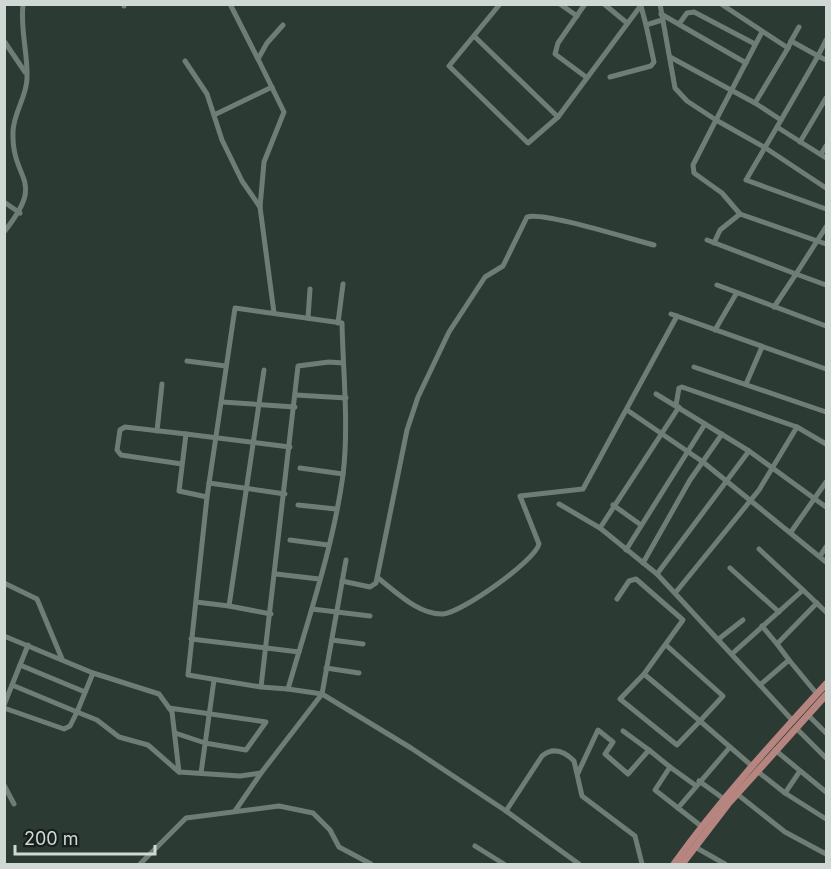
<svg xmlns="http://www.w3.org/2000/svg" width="831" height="869" font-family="Inter,sans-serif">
  <rect width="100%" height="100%" fill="#2b3a33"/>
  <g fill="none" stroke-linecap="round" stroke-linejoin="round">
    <g stroke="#6e7e76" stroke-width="5">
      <path d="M 230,4 L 258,59"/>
      <path d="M 500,4 L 449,66 L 528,143 L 558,117 L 642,4"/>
      <path d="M 560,4 L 577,16"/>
      <path d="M 585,4 L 558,43 L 555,54 L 586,77"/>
      <path d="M 604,4 L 627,23"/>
      <path d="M 660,4 L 675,88 L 687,101 L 716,120 L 693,165 L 694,173 L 722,193 L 740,214 L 826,244"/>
      <path d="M 721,4 L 788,48 L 791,41 L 818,56 L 826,40"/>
      <path d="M 124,6 L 124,4"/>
      <path d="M 641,6 L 646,25"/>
      <path d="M 661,14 L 746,63"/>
      <path d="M 679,24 L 687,13 L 694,12 L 755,44"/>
      <path d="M 762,32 L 716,120 L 764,147 L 826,188"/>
      <path d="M 475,37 L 558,117"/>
      <path d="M 4,41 L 25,72"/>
      <path d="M 791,41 L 799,27"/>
      <path d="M 670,57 L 755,103"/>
      <path d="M 826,60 L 818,56 L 777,127 L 826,158"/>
      <path d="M 185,61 L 207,94 L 222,140 L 242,181 L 260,207"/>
      <path d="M 610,77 L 651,66 L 654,62 L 646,25 L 662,20"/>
      <path d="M 214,115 L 272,87"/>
      <path d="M 781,120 L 755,103 L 788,48"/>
      <path d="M 777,127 L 746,180 L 826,209"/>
      <path d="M 800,142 L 826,98"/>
      <path d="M 821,154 L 826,146"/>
      <path d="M 4,202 L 20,213"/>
      <path d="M 826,227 L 796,274 L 826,285"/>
      <path d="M 4,232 C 48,177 11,183 13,131 C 14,112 27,96 27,78 C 28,53 20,30 23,4"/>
      <path d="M 707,240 L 796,274 L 774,307"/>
      <path d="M 714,243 L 720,230 L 740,214"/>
      <path d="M 717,285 L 826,326"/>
      <path d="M 274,313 L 260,207 L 264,162 L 284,112 L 258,59 L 267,43 L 283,25"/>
      <path d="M 671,314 L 826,369"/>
      <path d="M 308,318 L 310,289"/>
      <path d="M 338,323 L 343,284"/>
      <path d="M 715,330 L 736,294"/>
      <path d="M 187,361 L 226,366"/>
      <path d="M 694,367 L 826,412"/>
      <path d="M 264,370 L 229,606 L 271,614"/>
      <path d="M 746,384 L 762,347"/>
      <path d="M 656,394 L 749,451 L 826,507"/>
      <path d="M 296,395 L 346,398"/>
      <path d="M 222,402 L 295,407"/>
      <path d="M 676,405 L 679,388 L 682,387 L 797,427 L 826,444"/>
      <path d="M 627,410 L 703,462 L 826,562"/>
      <path d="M 157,431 L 162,384"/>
      <path d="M 182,464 L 121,455 L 117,450 L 120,430 L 125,427 L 186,434"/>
      <path d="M 300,468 L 343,474"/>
      <path d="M 209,483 L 285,494"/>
      <path d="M 207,497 L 179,491 L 186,434 L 290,447"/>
      <path d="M 559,504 L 600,528 L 657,574 L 760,685 L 789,660 L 817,694"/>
      <path d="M 298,505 L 336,509"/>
      <path d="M 613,505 L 641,525"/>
      <path d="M 600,528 L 679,407"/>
      <path d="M 791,532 L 826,482"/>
      <path d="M 290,540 L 328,545"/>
      <path d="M 759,549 L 803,590"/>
      <path d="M 626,550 L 705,424"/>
      <path d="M 820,556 L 826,547"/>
      <path d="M 643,563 L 690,480 L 722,434"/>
      <path d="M 730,568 L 779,612"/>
      <path d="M 276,574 L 319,579"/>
      <path d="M 657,574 L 749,451"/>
      <path d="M 378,578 C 396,592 419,615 443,614 C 461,613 535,561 539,544 L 520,496 L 583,489 L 677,316"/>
      <path d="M 342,581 L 370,587 L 376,583 L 407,430 L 418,397 L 449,332 L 485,277 L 503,266 L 527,217 C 542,211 633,240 654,245"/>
      <path d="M 4,583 L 37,599 L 62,659"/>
      <path d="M 676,592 L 759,490 L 797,427"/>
      <path d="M 617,599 L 629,581 L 636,579 L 683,620 L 644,674 L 700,721 L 723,696 L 666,645"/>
      <path d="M 196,602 L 229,606"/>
      <path d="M 312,609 L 370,616"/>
      <path d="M 762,626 L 777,644"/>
      <path d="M 4,636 L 93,673 L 159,694 L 172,712 L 179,772 L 240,776 L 261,773 L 322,694 L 411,748 L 506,811 L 542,756 C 553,747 564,751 574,761 L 582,796 L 635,836 L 642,864"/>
      <path d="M 720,638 L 743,620"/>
      <path d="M 191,639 L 299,652"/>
      <path d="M 332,640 L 363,644"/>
      <path d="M 733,653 L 803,590 L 826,612"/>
      <path d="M 789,660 L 777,644 L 817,603"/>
      <path d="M 20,665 L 85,692"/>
      <path d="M 326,668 L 359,673"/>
      <path d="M 644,674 L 620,699 L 677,745 L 700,721 L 752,766"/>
      <path d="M 12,685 L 77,712 L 93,673"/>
      <path d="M 760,685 L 793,721"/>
      <path d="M 261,687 L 288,689 C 308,619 333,548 343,475 C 349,425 343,373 342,323 L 235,308 L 207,497 L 188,675 L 261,687 L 298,366 L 329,362 L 343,363"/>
      <path d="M 288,689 L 322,694 L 346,560"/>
      <path d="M 4,705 L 28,645"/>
      <path d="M 4,708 L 64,729 L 70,726 L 77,712 L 97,720 L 119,737 L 148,745 L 179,772"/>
      <path d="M 169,708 L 266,722 L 246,750 L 205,743 L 175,733"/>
      <path d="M 808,715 L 826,733"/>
      <path d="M 796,728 L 826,758"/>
      <path d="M 623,731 L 649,750"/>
      <path d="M 775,750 L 826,792"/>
      <path d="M 757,771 L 785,793 L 800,771"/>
      <path d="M 201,773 L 214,680"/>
      <path d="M 578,773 L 598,730 L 613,742 L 605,754 L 628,774 L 649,750 L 670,767"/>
      <path d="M 699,781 L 724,799"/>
      <path d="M 4,785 L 14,804"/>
      <path d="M 695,785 L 670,767 L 655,790 L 701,826"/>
      <path d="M 785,793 L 826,819"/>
      <path d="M 737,794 L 785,832 L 826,854"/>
      <path d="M 678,808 L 730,747"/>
      <path d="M 235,811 L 261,773"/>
      <path d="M 506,811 L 579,864"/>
      <path d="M 475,846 L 504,864"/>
      <path d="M 695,847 L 725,864"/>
      <path d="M 140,864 L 186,818 L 279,806 L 313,813 L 330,830 L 339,847 L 371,864"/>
    </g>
    <g stroke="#b6857f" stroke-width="7">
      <path d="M 674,864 C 720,800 773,742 826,684"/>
      <path d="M 682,864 L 728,804 L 826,695"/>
    </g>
  </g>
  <rect width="831" height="869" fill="none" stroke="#cfd8d4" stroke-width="12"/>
  <path d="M15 845v9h140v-9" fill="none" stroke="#cfd8d4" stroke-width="3"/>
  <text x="24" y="845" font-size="18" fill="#cfd8d4" stroke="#191f1c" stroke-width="4.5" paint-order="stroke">200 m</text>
</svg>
